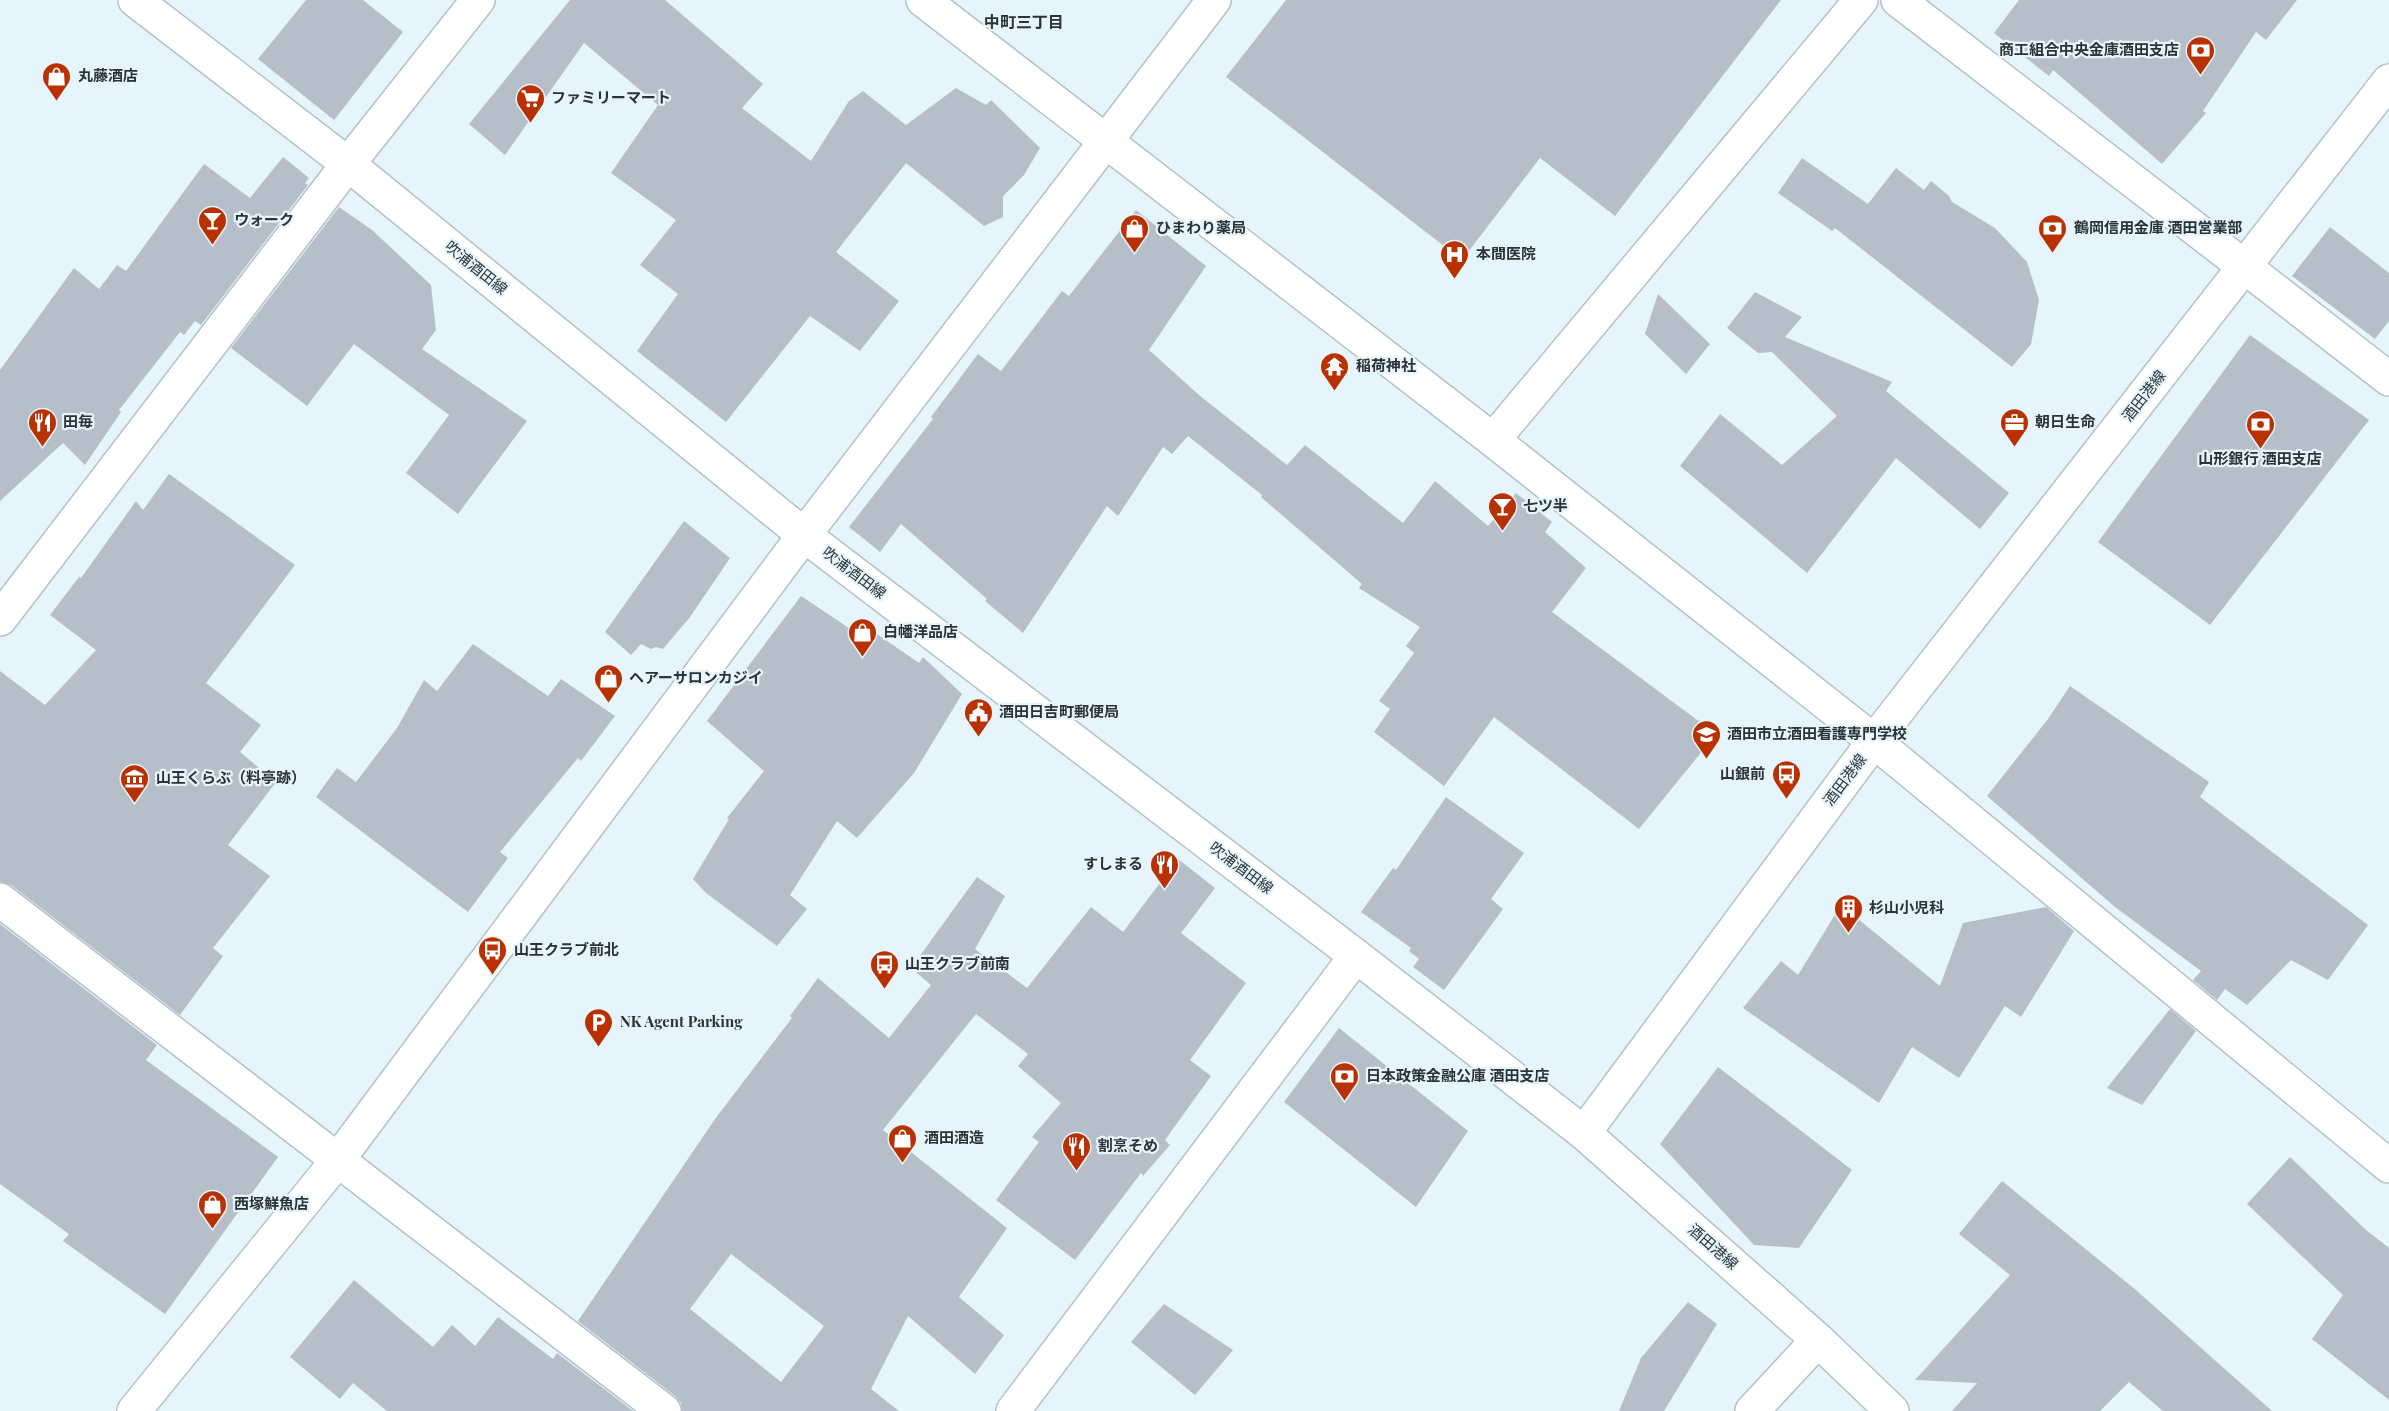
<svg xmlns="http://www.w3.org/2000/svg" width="2389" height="1411" font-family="'Playfair Display','Noto Sans JP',serif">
  <rect width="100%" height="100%" fill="#e5f5fb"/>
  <g fill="#b6beca" fill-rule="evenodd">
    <path d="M 306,0 L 363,0 L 403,32 L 334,120 L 258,59 Z"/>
    <path d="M 570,0 L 665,0 L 763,84 L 742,108 L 811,161 L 849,101 L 863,91 L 906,125 L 956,88 L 986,105 L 991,100 L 1040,148 L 1024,175 L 1003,196 L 1003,217 L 984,226 L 906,163 L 836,252 L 899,301 L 860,351 L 810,316 L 726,422 L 637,351 L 678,294 L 640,265 L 676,220 L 611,173 L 658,105 L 584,43 L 505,155 L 469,124 Z"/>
    <path d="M 1286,0 L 1781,0 L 1615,216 L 1540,158 L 1462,260 L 1226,77 Z"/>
    <path d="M 2019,0 L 2297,0 L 2266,40 L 2256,32 L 2203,111 L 2206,113 L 2162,164 L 2053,70 L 2049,76 L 1994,33 Z"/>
    <path d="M 283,157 L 309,178 L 305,183 L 308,185 L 201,325 L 195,321 L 184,335 L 180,332 L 119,410 L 121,412 L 85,465 L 63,443 L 0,501 L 0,370 L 74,268 L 99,289 L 117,265 L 126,271 L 204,164 L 250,198 Z"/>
    <path d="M 1802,158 L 1868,204 L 1896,168 L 1924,190 L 1931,181 L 1949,196 L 1952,202 L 1995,228 L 2027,262 L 2039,300 L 2031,344 L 2012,367 L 1835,228 L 1832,231 L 1778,193 Z"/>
    <path d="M 339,207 L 372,230 L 431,285 L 436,330 L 422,349 L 527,421 L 458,514 L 406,473 L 449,415 L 354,344 L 307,406 L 231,348 Z"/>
    <path d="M 1136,210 L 1206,266 L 1149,350 L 1199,395 L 1287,465 L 1305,445 L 1403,523 L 1435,481 L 1488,526 L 1516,493 L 1552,522 L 1545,532 L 1586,568 L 1552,612 L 1716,734 L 1639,829 L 1494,717 L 1444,786 L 1374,732 L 1390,709 L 1379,701 L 1414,653 L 1406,646 L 1420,627 L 1359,588 L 1362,584 L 1261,497 L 1262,495 L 1188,436 L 1172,454 L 1163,447 L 1118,516 L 1107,506 L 1023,633 L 985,601 L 987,599 L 901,524 L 880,552 L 849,527 L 933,419 L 931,417 L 978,354 L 1001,371 L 1062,291 L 1069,296 Z"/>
    <path d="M 2330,227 L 2389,273 L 2389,321 L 2375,339 L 2292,276 Z"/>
    <path d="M 1755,292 L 1802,317 L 1785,337 L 1892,382 L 1886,391 L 2009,493 L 1980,529 L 1896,458 L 1807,573 L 1680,466 L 1720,414 L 1782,465 L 1837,416 L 1772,352 L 1758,353 L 1727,328 Z"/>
    <path d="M 1658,294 L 1710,344 L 1686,374 L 1645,334 Z"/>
    <path d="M 2250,335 L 2369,420 L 2210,625 L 2098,542 Z"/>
    <path d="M 169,474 L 295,565 L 206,683 L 261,725 L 240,752 L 276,782 L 228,845 L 270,876 L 213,948 L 223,956 L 180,1015 L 11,885 L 0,882 L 0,671 L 45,705 L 96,650 L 50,615 L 79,577 L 81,578 L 136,501 L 143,510 Z"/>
    <path d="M 684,521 L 730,558 L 690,617 L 663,649 L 656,647 L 651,649 L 641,644 L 631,655 L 605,632 Z"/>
    <path d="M 801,596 L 867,640 L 874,632 L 919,663 L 923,657 L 962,694 L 914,773 L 857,838 L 837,821 L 790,895 L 807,909 L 777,946 L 706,893 L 693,879 L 729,819 L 727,818 L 764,771 L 707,721 Z"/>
    <path d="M 473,644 L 548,696 L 561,679 L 615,716 L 581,761 L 578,758 L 500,852 L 508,858 L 468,912 L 316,797 L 337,768 L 356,782 L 397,728 L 424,680 L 437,691 Z"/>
    <path d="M 2070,686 L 2209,782 L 2200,797 L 2368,925 L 2328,980 L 2291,960 L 2247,1005 L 2225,989 L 2217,1000 L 2193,980 L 2201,971 L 2115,907 L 1987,796 L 2048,719 Z"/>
    <path d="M 1446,797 L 1524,853 L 1491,899 L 1503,909 L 1444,990 L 1413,967 L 1419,959 L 1409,951 L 1411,948 L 1361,912 L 1393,868 L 1396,870 Z"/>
    <path d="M 1178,859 L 1215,888 L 1181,933 L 1246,983 L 1190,1060 L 1211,1076 L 1165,1140 L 1170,1145 L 1143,1176 L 1141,1173 L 1075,1260 L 996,1200 L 1039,1142 L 1032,1137 L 1061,1103 L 1018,1066 L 1028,1054 L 976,1014 L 883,1130 L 1007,1228 L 959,1297 L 1004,1335 L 975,1374 L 908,1316 L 871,1389 L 899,1411 L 682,1411 L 681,1403 L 675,1396 L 578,1321 L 715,1119 L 792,1018 L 790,1016 L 818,978 L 889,1038 L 931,985 L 911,968 L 977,877 L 1005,896 L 975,949 L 1027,988 L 1091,907 L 1123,932 ZM 731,1254 L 824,1326 L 781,1382 L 690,1309 Z"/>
    <path d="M 1841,905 L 1940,986 L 1963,923 L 2046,907 L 2074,931 L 2021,1017 L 2005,1006 L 1959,1078 L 1912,1047 L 1879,1103 L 1743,1008 L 1781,961 L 1798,975 Z"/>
    <path d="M 0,924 L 157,1045 L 146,1060 L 278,1157 L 165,1314 L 63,1241 L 69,1234 L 0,1184 Z"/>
    <path d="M 2170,1009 L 2196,1031 L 2142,1105 L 2107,1088 Z"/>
    <path d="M 1339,1028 L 1468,1131 L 1416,1207 L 1284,1102 Z"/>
    <path d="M 1718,1067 L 1852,1170 L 1799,1248 L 1754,1245 L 1660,1144 Z"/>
    <path d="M 2290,1157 L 2366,1230 L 2389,1248 L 2389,1400 L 2312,1339 L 2343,1295 L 2247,1204 Z"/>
    <path d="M 2002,1181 L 2136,1290 L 2272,1411 L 2163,1411 L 2129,1382 L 2100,1411 L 1952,1411 L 1977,1383 L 1915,1380 L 2010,1275 L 1959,1234 Z"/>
    <path d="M 354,1280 L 433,1347 L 452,1325 L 475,1346 L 498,1317 L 553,1359 L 557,1353 L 633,1411 L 387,1411 L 353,1383 L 340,1399 L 290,1357 Z"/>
    <path d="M 1688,1302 L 1717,1324 L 1664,1411 L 1619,1411 L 1641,1358 Z"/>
    <path d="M 1164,1304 L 1233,1350 L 1195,1395 L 1131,1342 Z"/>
  </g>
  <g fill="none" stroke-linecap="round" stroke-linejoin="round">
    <defs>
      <g id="minor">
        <path d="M 923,0 L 1493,440 L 1874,741 L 2389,1166"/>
        <path d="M 2245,267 L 2389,379"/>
        <path d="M 1493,440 L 1861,0"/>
        <path d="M 0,619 L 348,164 L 478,0"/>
        <path d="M 0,900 L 664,1411"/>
        <path d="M 1818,1340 L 1892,1411"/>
        <path d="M 1013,1411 L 1356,956"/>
      </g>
      <g id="tertiary">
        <path d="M 1898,0 L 2245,267"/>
        <path d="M 134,1411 L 337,1161 L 804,535 L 1214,0"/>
      </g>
      <path id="secondary" d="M 135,0 L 348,164 L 804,535 L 1356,956 L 1584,1133"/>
      <path id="primary" d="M 1752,1411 L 1818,1340 L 1584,1133 L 1874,741 L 2389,81"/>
    </defs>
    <use href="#minor" stroke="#b3c2c8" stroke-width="36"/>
    <use href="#tertiary" stroke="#b3c2c8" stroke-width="36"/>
    <use href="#secondary" stroke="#b3c2c8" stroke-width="36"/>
    <use href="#primary" stroke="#b3c2c8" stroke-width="36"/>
    <use href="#minor" stroke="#fff" stroke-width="33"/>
    <use href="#tertiary" stroke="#fff" stroke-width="33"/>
    <use href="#secondary" stroke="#fff" stroke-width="33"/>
    <use href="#primary" stroke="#fff" stroke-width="33"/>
  </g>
  <defs>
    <symbol id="bank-pin" viewBox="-11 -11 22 30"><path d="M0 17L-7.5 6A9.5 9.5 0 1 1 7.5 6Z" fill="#b93001" stroke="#e5f5fb"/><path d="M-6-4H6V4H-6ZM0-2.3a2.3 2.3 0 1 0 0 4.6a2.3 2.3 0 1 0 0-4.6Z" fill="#fff"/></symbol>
    <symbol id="shop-pin" viewBox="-11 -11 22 30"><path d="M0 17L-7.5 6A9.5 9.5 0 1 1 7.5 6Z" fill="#b93001" stroke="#e5f5fb"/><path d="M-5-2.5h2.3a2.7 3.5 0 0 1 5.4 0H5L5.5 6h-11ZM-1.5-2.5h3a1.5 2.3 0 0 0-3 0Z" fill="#fff"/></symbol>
    <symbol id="supermarket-pin" viewBox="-11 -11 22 30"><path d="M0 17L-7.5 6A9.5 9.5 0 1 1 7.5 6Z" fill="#b93001" stroke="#e5f5fb"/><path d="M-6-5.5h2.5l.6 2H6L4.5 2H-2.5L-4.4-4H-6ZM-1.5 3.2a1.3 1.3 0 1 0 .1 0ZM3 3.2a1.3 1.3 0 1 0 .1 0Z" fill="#fff"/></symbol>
    <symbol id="bar-pin" viewBox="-11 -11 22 30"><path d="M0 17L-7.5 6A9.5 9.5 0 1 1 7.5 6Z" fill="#b93001" stroke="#e5f5fb"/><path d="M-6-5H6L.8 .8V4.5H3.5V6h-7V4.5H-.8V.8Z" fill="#fff"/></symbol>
    <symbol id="hospital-pin" viewBox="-11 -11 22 30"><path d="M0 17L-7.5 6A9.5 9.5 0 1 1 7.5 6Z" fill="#b93001" stroke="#e5f5fb"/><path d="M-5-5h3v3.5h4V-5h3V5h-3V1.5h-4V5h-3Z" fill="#fff"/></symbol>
    <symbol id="temple-pin" viewBox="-11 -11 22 30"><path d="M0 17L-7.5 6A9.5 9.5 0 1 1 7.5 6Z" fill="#b93001" stroke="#e5f5fb"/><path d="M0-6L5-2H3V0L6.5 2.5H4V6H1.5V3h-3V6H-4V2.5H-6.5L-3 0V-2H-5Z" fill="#fff"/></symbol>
    <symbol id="restaurant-pin" viewBox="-11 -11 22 30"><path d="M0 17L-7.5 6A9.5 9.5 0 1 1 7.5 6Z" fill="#b93001" stroke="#e5f5fb"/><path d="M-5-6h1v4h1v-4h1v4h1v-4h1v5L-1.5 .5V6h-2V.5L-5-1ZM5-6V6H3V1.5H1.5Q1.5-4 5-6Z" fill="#fff"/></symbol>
    <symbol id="office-pin" viewBox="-11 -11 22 30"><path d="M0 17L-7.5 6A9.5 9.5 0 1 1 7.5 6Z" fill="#b93001" stroke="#e5f5fb"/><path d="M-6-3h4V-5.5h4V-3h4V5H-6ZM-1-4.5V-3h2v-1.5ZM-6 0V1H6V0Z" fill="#fff"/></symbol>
    <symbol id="civic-pin" viewBox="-11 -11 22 30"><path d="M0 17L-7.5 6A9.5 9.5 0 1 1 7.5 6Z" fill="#b93001" stroke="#e5f5fb"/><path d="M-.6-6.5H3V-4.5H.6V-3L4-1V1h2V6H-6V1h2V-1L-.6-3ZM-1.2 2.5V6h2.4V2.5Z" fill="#fff"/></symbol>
    <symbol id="school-pin" viewBox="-11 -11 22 30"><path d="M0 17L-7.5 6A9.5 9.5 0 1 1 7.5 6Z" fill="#b93001" stroke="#e5f5fb"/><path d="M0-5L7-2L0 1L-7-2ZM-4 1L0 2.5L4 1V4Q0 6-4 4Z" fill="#fff"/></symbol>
    <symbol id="bus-pin" viewBox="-11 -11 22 30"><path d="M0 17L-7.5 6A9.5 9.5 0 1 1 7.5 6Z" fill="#b93001" stroke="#e5f5fb"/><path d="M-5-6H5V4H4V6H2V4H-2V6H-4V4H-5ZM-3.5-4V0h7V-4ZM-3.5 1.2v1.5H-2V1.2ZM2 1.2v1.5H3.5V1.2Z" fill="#fff"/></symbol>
    <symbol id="museum-pin" viewBox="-11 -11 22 30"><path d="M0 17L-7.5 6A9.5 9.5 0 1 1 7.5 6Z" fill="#b93001" stroke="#e5f5fb"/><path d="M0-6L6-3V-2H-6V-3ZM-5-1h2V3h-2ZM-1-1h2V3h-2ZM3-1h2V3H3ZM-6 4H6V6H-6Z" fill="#fff"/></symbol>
    <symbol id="building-pin" viewBox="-11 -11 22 30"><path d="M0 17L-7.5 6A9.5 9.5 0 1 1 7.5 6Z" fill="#b93001" stroke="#e5f5fb"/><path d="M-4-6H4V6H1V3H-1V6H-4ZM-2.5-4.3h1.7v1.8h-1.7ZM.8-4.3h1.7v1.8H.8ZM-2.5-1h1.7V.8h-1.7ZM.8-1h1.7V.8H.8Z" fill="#fff"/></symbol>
    <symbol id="parking-pin" viewBox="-11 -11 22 30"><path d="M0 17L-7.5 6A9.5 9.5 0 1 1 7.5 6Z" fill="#b93001" stroke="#e5f5fb"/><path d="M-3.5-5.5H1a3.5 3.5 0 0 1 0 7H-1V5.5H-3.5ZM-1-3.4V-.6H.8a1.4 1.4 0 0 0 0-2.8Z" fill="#fff"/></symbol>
  </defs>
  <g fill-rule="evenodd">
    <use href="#bank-pin" x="2184" y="34" width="33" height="45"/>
    <use href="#shop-pin" x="40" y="60" width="33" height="45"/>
    <use href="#supermarket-pin" x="514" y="82" width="33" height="45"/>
    <use href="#bar-pin" x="196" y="204" width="33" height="45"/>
    <use href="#shop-pin" x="1118" y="212" width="33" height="45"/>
    <use href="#bank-pin" x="2036" y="212" width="33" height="45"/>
    <use href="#hospital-pin" x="1438" y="238" width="33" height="45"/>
    <use href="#temple-pin" x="1318" y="350" width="33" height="45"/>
    <use href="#restaurant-pin" x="26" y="406" width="33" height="45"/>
    <use href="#office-pin" x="1998" y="406" width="33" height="45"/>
    <use href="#bank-pin" x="2244" y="408" width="33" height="45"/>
    <use href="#bar-pin" x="1486" y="490" width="33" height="45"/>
    <use href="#shop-pin" x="846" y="616" width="33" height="45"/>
    <use href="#shop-pin" x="592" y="662" width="33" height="45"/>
    <use href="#civic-pin" x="962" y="696" width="33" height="45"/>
    <use href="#school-pin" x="1690" y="718" width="33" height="45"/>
    <use href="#bus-pin" x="1770" y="758" width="33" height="45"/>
    <use href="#museum-pin" x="118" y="762" width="33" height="45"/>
    <use href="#restaurant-pin" x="1148" y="848" width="33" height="45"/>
    <use href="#building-pin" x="1832" y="892" width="33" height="45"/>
    <use href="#bus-pin" x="476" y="934" width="33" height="45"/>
    <use href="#bus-pin" x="868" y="948" width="33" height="45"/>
    <use href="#parking-pin" x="582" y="1006" width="33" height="45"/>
    <use href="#bank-pin" x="1328" y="1060" width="33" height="45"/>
    <use href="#shop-pin" x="886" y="1122" width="33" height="45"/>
    <use href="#restaurant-pin" x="1060" y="1130" width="33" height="45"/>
    <use href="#shop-pin" x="196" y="1188" width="33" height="45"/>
  </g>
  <g text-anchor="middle" stroke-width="4.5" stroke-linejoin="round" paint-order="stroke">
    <g font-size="15" font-weight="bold" fill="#2c3235" stroke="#e5f5fb" text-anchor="start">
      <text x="2179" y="55" text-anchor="end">商工組合中央金庫酒田支店</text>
      <text x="78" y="81">丸藤酒店</text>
      <text x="551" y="103">ファミリーマート</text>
      <text x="234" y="225">ウォーク</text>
      <text x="1156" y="233">ひまわり薬局</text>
      <text x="2074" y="233">鶴岡信用金庫 酒田営業部</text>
      <text x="1476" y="259">本間医院</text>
      <text x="1356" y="371">稲荷神社</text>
      <text x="63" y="427">田毎</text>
      <text x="2035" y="427">朝日生命</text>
      <text x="2260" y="464" text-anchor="middle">山形銀行 酒田支店</text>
      <text x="1523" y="511">七ツ半</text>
      <text x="883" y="637">白幡洋品店</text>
      <text x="629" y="683">ヘアーサロンカジイ</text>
      <text x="999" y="717">酒田日吉町郵便局</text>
      <text x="1727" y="739">酒田市立酒田看護専門学校</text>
      <text x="1765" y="779" text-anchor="end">山銀前</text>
      <text x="156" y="783">山王くらぶ（料亭跡）</text>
      <text x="1143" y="869" text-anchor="end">すしまる</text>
      <text x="1869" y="913">杉山小児科</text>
      <text x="514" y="955">山王クラブ前北</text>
      <text x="905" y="969">山王クラブ前南</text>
      <text x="620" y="1027">NK Agent Parking</text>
      <text x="1366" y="1081">日本政策金融公庫 酒田支店</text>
      <text x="924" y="1143">酒田酒造</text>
      <text x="1098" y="1151">割烹そめ</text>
      <text x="234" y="1209">西塚鮮魚店</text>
    </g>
    <g font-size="15" fill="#2c3235" stroke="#e5f5fb">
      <text transform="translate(476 268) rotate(39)" y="5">吹浦酒田線</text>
      <text transform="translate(2144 396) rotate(-52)" y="5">酒田港線</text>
      <text transform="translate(854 573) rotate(37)" y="5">吹浦酒田線</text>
      <text transform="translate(1845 780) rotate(-53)" y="5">酒田港線</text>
      <text transform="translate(1241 868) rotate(37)" y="5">吹浦酒田線</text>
      <text transform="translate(1713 1247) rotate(41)" y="5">酒田港線</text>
    </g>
    <g font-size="16" font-weight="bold" fill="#2c3235" stroke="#e5f5fb">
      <text x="1024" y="28">中町三丁目</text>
    </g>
  </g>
</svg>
